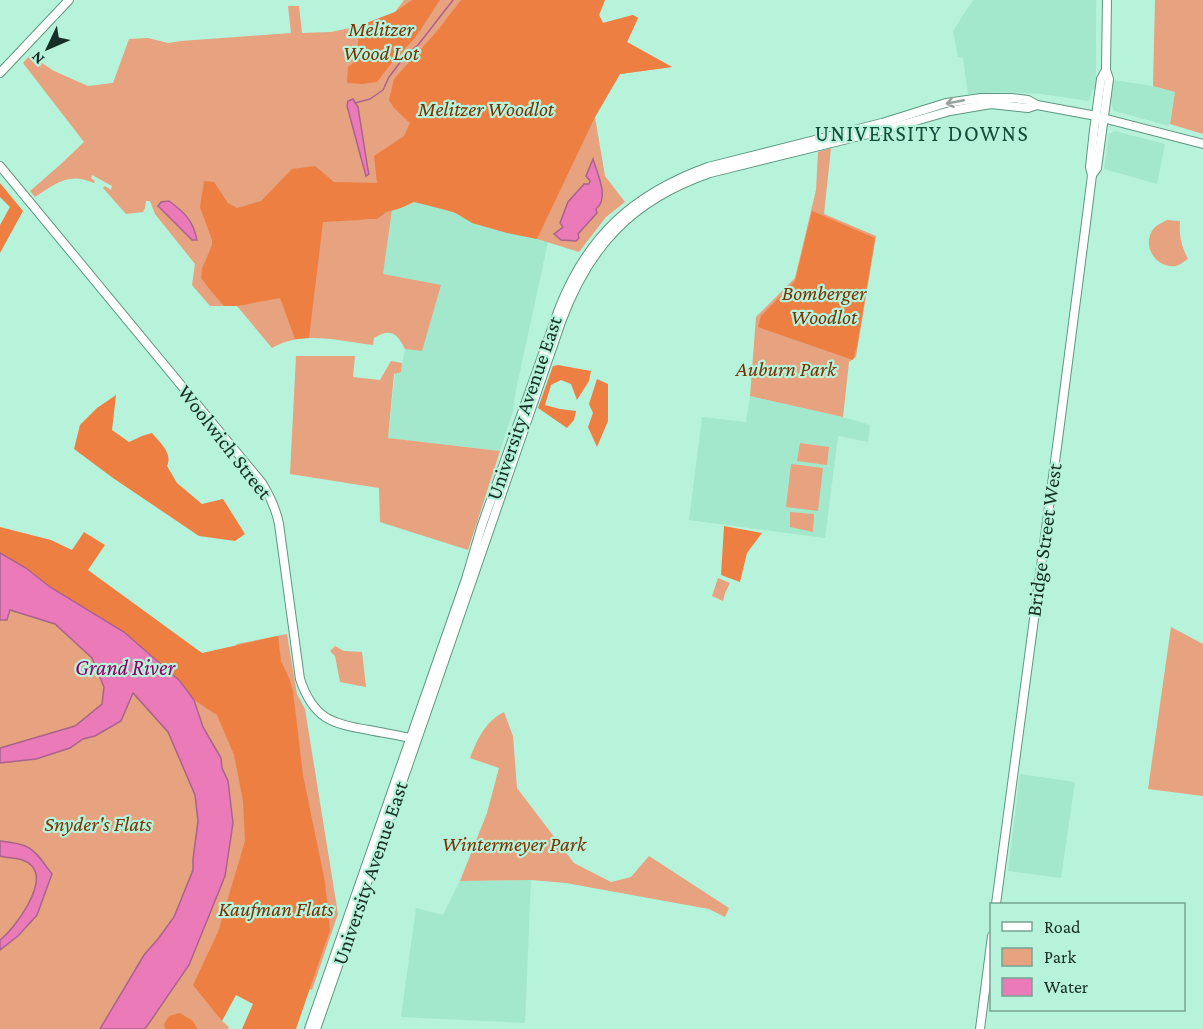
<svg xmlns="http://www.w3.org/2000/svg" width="1203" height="1029" font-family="'Crimson Pro',serif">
  <rect width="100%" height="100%" fill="#b7f2da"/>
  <g fill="#a3e8cc">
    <path d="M 973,0 L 1096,0 L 1096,78 L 1095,90 L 1093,89 L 1089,101 L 1041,94 L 1002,92 L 968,94 L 963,58 L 958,57 L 953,31 Z"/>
    <path d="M 1113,80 L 1153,86 L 1175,92 L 1169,126 L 1114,111 L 1111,103 Z"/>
    <path d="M 1115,131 L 1165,144 L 1157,184 L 1104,169 L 1109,134 Z"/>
    <path d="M 394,194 L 548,242 L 516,390 L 513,411 L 500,451 L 388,438 L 395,373 L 401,371 L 405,349 L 422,351 L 383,274 Z"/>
    <path d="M 750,396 L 843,417 L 870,425 L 868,442 L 838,436 L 825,538 L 689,520 L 702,417 L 746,422 Z"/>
    <path d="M 1020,774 L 1075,782 L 1061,878 L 1008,871 Z"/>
    <path d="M 531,880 L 525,1023 L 401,1017 L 416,908 L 443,915 L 460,881 Z"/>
  </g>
  <g fill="#e7a27f">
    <path d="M 404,0 L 605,0 L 599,15 L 603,23 L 633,15 L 638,18 L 627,42 L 672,67 L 620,74 L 595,117 L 605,176 L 625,202 L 606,217 L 579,252 L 394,194 L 358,220 L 376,219 L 387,212 L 392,210 L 383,274 L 441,285 L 422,351 L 405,349 C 397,333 390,328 374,338 L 373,345 C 340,341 302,330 272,348 L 237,306 L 210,306 L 192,285 L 195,264 L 155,214 L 150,201 L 146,201 L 145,208 L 143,212 L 126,214 L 103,188 L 105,186 L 111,190 L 112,186 L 92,175 L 91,178 L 95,181 L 94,183 C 68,172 57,183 35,197 L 30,191 L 61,164 L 84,142 L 23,63 L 30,55 L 54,71 L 88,86 L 113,83 L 129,39 L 148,38 L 168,43 L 181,41 L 291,33 L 288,6 L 299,6 L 302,33 L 331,32 L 359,26 L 395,12 Z"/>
    <path d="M 1155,0 L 1203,0 L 1203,134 L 1170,124 L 1175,92 L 1153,86 Z"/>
    <path d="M 831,148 L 824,214 L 876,236 L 856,357 L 849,362 L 843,417 L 750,396 L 756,317 L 795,278 L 816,190 L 818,152 Z"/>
    <path d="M 1167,220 L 1180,221 C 1179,236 1181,245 1188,259 C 1184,261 1180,265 1176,266 C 1157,269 1142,247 1152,231 C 1155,225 1162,223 1167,220 Z"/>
    <path d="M 296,356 L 355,356 L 353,377 L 380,380 L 391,361 L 402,363 L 401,372 L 394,374 L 388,438 L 500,451 L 468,550 L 380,522 L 379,488 L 290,474 Z"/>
    <path d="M 800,443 L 829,447 L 827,465 L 797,461 Z"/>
    <path d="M 791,464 L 823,468 L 818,511 L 786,507 Z"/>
    <path d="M 790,512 L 814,514 L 813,532 L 790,527 Z"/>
    <path d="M 718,578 L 730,583 L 725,593 L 723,601 L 712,596 Z"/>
    <path d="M 10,610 L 55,624 L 133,693 L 168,732 L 195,795 L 198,821 L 193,859 L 193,870 L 174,917 L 158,939 L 144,955 L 100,1029 L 0,1029 L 0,620 L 3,621 L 9,617 Z"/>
    <path d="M 1171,627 L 1203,644 L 1203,796 L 1148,789 Z"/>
    <path d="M 287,634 L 297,694 L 305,709 L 338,914 L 312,990 L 216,956 L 222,1021 L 229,1027 L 228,1029 L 198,1029 L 193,1021 L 174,1029 L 145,1029 L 189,965 L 228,781 L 222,768 L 221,758 L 203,727 L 194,700 L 237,644 Z"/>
    <path d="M 335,646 L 344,651 L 362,652 L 366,687 L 340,682 L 335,656 L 330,651 Z"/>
    <path d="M 504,712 L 513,736 L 517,788 L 574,863 L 611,882 L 631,877 L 649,856 L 729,908 L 725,917 L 709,909 L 566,883 L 531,880 L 460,881 L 487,813 L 499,768 L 470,758 C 478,738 485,722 504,712 Z"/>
  </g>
  <g fill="#ee7f43">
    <path d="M 412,0 L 440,0 L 415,38 L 394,60 L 377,82 L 362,84 L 347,83 L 348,67 L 357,60 L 359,26 L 395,12 Z"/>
    <path d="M 461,0 L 605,0 L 599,15 L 603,23 L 633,15 L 638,18 L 627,42 L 672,67 L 620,74 L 595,117 L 537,239 L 507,233 L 472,223 L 454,212 L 414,202 L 401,208 L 387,212 L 377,219 L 323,222 L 309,338 L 295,339 L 280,298 L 237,306 L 224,306 L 211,291 L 201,278 L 202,269 L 212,245 L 212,240 L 200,207 L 204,181 L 214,182 L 228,203 L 237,208 L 261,201 L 292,169 L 315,166 L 334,182 L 377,183 L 374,156 L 404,136 L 410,123 L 394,108 L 389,100 L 394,79 L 438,30 Z"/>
    <path d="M 0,183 L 23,211 L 0,253 L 0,225 L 10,207 L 0,197 Z"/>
    <path d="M 812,211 L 875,238 L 857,346 L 853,360 L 758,327 L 761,316 L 795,281 Z"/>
    <path d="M 558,365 L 591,371 L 589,381 L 577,400 L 571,384 L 561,380 L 551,385 L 545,405 L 560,409 L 576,411 L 574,420 L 567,428 L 538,408 L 553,366 Z"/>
    <path d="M 597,379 L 608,384 L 608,421 L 597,447 L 588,427 L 593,413 L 589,404 Z"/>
    <path d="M 116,395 L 112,430 L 129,442 L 142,436 L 152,433 C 160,443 173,453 167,466 L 177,483 L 202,504 L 223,499 L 245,534 L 235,541 L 199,536 L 113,478 L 74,449 L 80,425 L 97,408 Z"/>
    <path d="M 724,526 L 762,533 L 747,553 L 740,582 L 721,575 Z"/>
    <path d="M 0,527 L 51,540 L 72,550 L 84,532 L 105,545 L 88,570 L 202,653 L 278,636 L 281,661 L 289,678 L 293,691 L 303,775 L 325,882 L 330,930 L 296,1029 L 242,1029 L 253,1004 L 236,995 L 222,1021 L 193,985 L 218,932 L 245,841 L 243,801 L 234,755 L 217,715 L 194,700 L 180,681 L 50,587 L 26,568 L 0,553 Z"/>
    <path d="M 180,1013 L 193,1021 L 198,1029 L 165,1029 L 164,1024 L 169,1016 Z"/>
  </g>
  <g fill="#ea7ab8" stroke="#aa638c" stroke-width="1.5">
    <path d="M 353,99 L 358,107 L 368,170 L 369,174 L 366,176 L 347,106 L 348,101 Z"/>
    <path d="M 593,159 C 597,173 610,198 596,209 L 597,213 L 578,234 L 579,238 L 576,241 L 561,240 L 554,234 L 563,227 L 560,223 L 568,202 L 584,184 L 589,184 L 590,181 L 586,176 Z"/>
    <path d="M 169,201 C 184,212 193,220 197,240 L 192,240 L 158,206 L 161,202 Z"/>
    <path d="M 0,553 L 26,568 L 50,587 L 124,632 L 180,681 L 194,700 L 203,727 L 221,758 L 222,768 L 228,781 L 233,823 L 225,876 L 189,965 L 145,1029 L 100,1029 L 144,955 L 158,939 L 174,917 L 193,870 L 193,859 L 198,821 L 195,795 L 168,732 L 133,693 L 121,721 L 95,736 L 83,739 L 70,748 L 36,759 L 0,763 L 0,748 L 75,726 L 102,704 L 104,687 L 92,658 L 55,624 L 10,610 L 7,620 L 0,620 Z"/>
    <path d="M 0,841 C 33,844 33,849 52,874 L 37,915 L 18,936 L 0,950 L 0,940 C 15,928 48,884 32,866 C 24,857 10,859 0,856 Z"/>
  </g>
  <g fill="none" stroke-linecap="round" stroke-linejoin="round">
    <path stroke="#aa638c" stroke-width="1.5" d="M 355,103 L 370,99 L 383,90 L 389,77 L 405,56 L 418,45 L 453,0"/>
    <defs>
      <g id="secondary">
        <path d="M 0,73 L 69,0"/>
        <path d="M 0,166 L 262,483 C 270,496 276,509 279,524 L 300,679 C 313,718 331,724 369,730 C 383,733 397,735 410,738"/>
        <path d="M 1092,175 L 1097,168 L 1109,79 L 1106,70 L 1107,0"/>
        <path d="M 996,904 L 1060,424 L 1087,215 L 1092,175 L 1090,167 L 1094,130 L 1101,79 L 1106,70"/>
        <path d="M 309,1029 L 466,579 L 482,525 L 559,309 C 588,235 634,194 708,167 L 882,123 L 946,103 L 981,98 L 1011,98 L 1028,100 L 1037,105 L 1091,115 L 1203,144"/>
        <path d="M 316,1029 C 398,793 481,559 561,322 C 589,246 632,200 710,173 L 884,130 L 950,111 L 991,104 L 1028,108 L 1037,105"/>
        <path d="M 980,1029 L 992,936"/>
      </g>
    </defs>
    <use href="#secondary" stroke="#5e9781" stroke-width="10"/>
    <use href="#secondary" stroke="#fff" stroke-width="8"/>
  </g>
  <defs><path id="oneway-shaft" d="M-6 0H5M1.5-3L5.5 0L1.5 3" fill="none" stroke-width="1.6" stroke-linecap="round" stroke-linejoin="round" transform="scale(1.5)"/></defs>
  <use stroke="#96a19d" href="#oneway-shaft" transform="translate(955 102) rotate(169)"/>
  <g text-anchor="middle" stroke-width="4.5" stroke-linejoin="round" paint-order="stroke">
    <g font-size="21" font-style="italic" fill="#793304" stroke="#b7f2da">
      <text x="381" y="36">Melitzer<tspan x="381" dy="24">Wood Lot</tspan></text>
      <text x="486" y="116">Melitzer Woodlot</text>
      <text x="824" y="300">Bomberger<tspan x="824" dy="24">Woodlot</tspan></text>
      <text x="786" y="376">Auburn Park</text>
      <text x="98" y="831">Snyder's Flats</text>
      <text x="514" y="851">Wintermeyer Park</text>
      <text x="276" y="916">Kaufman Flats</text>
    </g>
    <g font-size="21" fill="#162e25" stroke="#b7f2da">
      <text transform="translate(524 408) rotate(-71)" y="7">University Avenue East</text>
      <text transform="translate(225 442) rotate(52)" y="7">Woolwich Street</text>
      <text transform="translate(1044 540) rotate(-82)" y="7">Bridge Street West</text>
      <text transform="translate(370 873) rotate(-71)" y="7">University Avenue East</text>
    </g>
    <g font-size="22" letter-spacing="1.5" fill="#124e3b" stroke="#b7f2da">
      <text x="922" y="141">UNIVERSITY DOWNS</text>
    </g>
    <g font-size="22" font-style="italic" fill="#920065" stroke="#b7f2da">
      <text x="125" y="675">Grand River</text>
    </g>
  </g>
  <rect x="990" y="903" width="195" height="108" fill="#b7f2da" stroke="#77a492" stroke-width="1.5"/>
  <rect x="1002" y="922" width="30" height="9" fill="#ffffff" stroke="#77a492" stroke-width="1.5"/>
  <text x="1044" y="933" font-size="18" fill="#162e25">Road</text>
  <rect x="1002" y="948" width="30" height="18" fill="#e7a27f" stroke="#77a492" stroke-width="1.5"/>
  <text x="1044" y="963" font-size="18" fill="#162e25">Park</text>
  <rect x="1002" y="978" width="30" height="18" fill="#ea7ab8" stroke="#77a492" stroke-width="1.5"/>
  <text x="1044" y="993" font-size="18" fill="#162e25">Water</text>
  <g transform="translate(48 48) rotate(226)" stroke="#b7f2da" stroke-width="4.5" paint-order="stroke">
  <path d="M0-4.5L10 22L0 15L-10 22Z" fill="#162e25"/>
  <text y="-9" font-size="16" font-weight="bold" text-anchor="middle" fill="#162e25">N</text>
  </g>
</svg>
